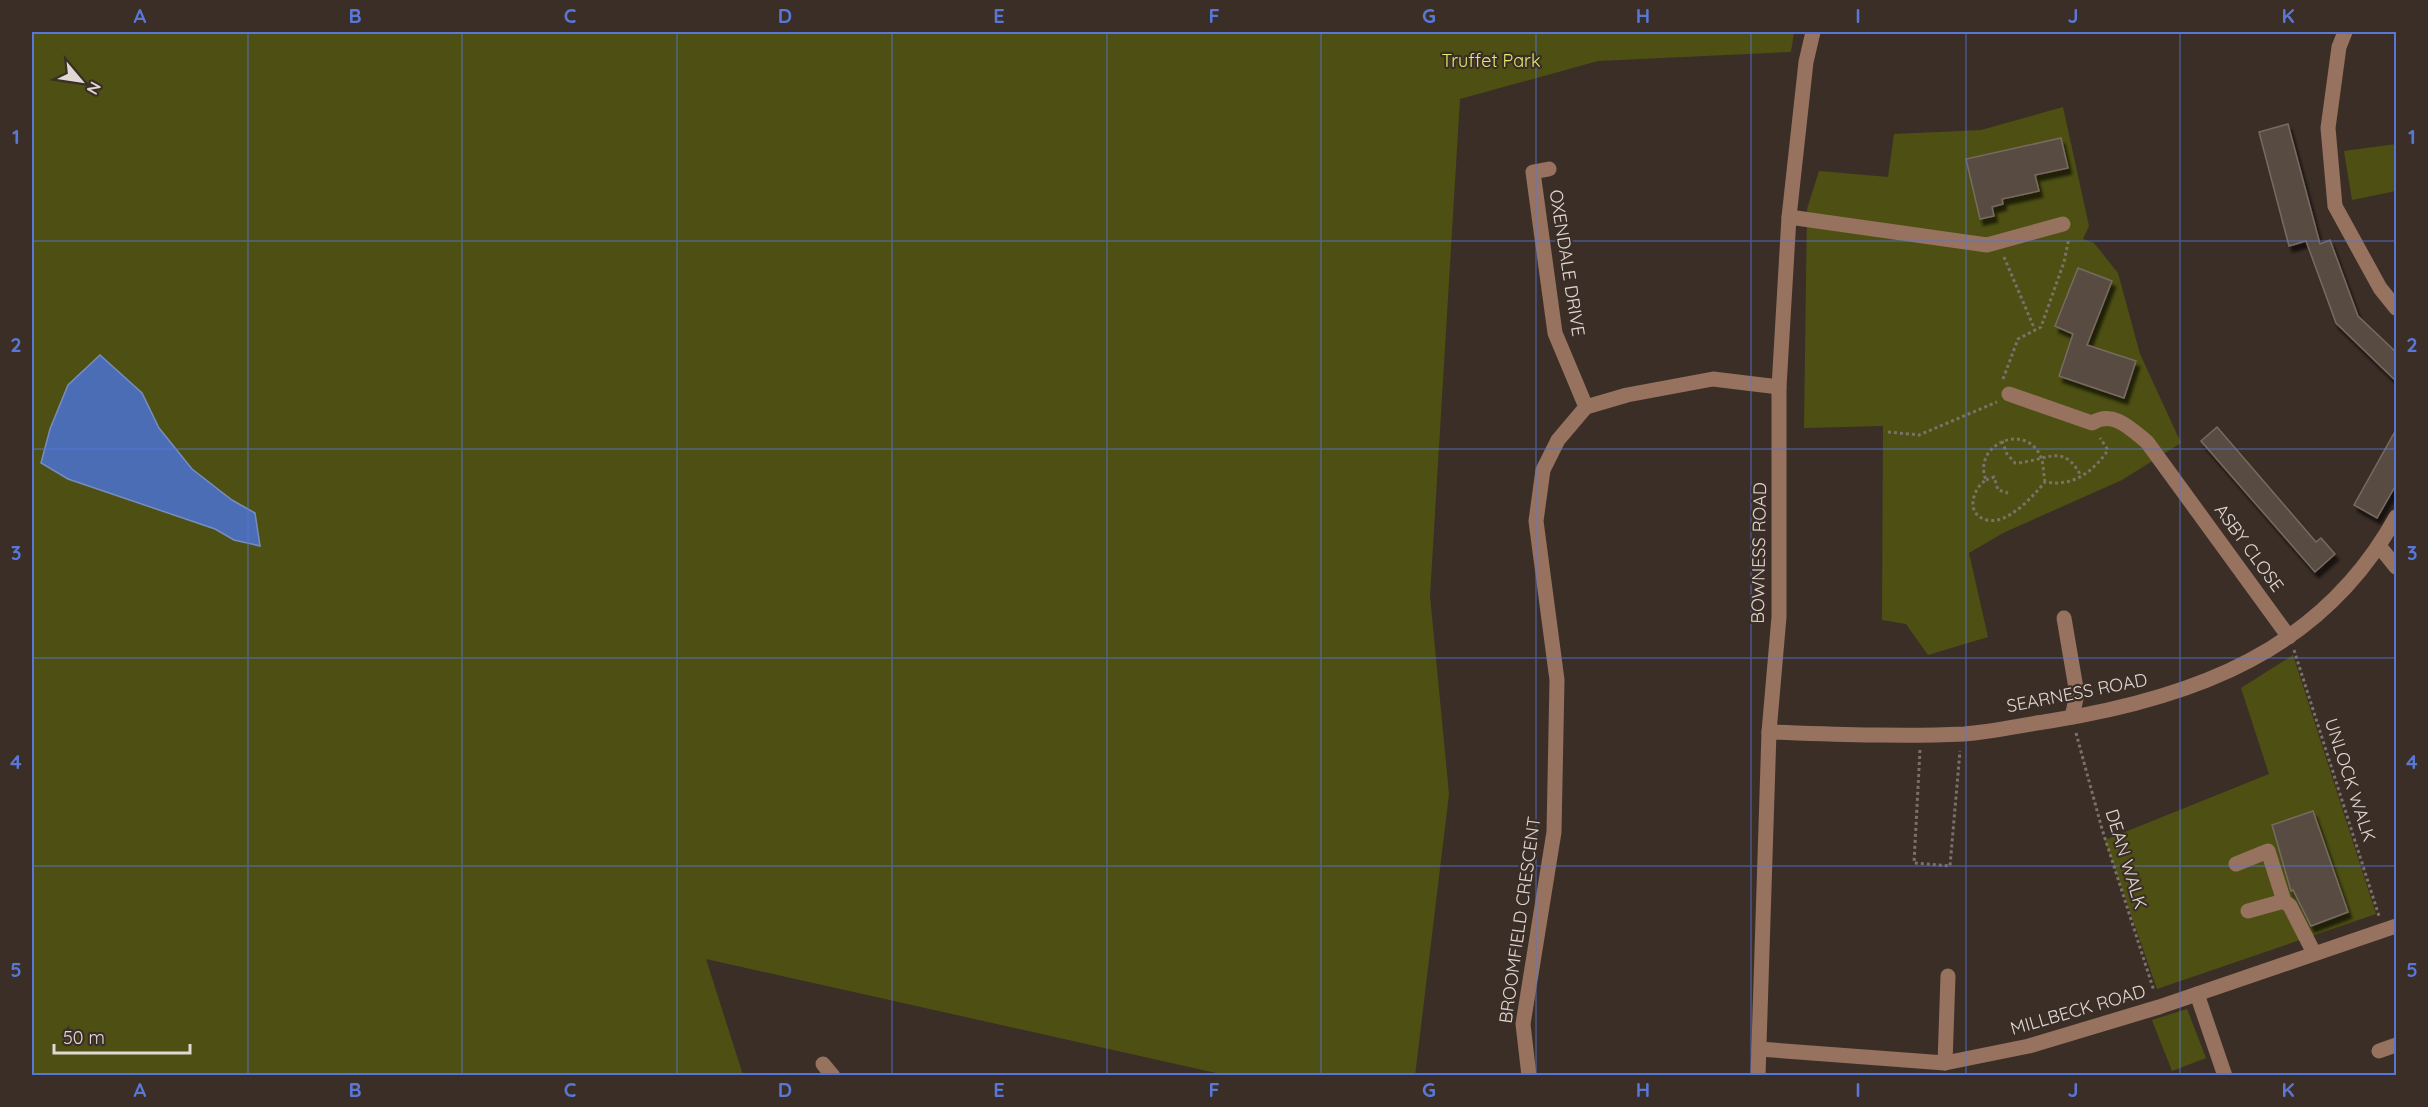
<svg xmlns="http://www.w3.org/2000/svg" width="2428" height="1107" font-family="Quicksand,sans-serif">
  <defs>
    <filter id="shadow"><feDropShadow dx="3.5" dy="6" stdDeviation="1.5" flood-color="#0009"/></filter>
  </defs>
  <rect width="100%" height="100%" fill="#3b2e27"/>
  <g fill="#4d5012">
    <path d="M 32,32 L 1794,32 L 1791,52 L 1598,61 L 1460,99 L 1430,596 L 1449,794 L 1415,1076 L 1225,1075 L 706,959 L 743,1075 L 32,1075 Z"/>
    <path d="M 2063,107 L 2089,226 L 2083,239 L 2094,243 L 2118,273 L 2140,354 L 2181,443 L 2122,480 L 2003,533 L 1969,553 L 1988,637 L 1928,655 L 1906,624 L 1882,620 L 1883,426 L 1804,428 L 1807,209 L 1819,171 L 1888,177 L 1894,134 L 1981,130 Z"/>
    <path d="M 2396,144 L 2396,191 L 2352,200 L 2344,151 Z"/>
    <path d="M 2293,655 L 2376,914 L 2157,989 L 2105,840 L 2269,774 L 2241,688 Z"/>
    <path d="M 2187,1009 L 2206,1058 L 2172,1071 L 2152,1020 Z"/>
  </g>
  <path fill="#4b6db6" stroke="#788dbf" stroke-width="1.5" d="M 100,355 L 142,393 L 159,428 L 192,469 L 232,500 L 255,513 L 260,546 L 234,540 L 215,529 L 68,479 L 41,463 L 50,429 L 68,385 Z"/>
  <g fill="#584b42" stroke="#786a61" stroke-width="1.5" filter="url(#shadow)">
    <path d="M 2288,124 L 2320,244 L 2330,240 L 2358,316 L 2397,353 L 2397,382 L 2336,323 L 2306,241 L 2289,246 L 2259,132 Z"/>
    <path d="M 2061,138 L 2068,168 L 2035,175 L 2039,191 L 2002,199 L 2003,204 L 1992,207 L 1994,216 L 1980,219 L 1966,159 Z"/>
    <path d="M 2078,268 L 2112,281 L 2087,345 L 2136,361 L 2124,398 L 2059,376 L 2073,334 L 2055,326 Z"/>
    <path d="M 2217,427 L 2316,542 L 2321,538 L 2335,554 L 2315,572 L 2201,441 Z"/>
    <path d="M 2397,428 L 2397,483 L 2377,518 L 2354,505 Z"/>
    <path d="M 2313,811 L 2348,912 L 2311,926 L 2293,890 L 2291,891 L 2272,825 Z"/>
  </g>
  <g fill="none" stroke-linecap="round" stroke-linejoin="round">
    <g stroke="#7c706b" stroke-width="3" stroke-dasharray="3 3" stroke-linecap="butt">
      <path d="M 1781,32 L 1785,32"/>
      <path d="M 2004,257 L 2035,330"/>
      <path d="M 2003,379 L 2018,339 L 2041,327 L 2064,262 L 2069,238"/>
      <path d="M 1888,432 L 1919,435 L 1997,402"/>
      <path d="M 2002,441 L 2007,454 L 2015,463 C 2045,462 2063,441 2081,476"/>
      <path d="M 1986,480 L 1994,477 L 1998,490 L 2008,493"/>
      <path d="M 2045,482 C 2043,473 2044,463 2040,455 C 2024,422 1972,445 1986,480 C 1972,489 1965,515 1987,520 C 2008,525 2033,496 2045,482 C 2073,487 2093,472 2108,450 L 2100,438"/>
      <path d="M 2294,650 L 2379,916"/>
      <path d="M 2076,733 L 2102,829 L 2154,991"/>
      <path d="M 1920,750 L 1914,863 L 1950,866 L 1960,751"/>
      <path d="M 2389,1076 L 2396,1073"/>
    </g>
    <g stroke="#96725f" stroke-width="15">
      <path d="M 2345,32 L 2339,47 L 2328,128 L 2335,206 L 2380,288 L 2396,308"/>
      <path d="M 1549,169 L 1533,172 L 1555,333 L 1586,407"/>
      <path d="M 1789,217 L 1987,245 L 2063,224"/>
      <path d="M 2009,394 L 2092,423 C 2113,410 2130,428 2147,442 L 2289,637"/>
      <path d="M 2380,547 L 2396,567"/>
      <path d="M 2064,618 L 2077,694 L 2072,717"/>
      <path d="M 1769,732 C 1834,734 1899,737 1964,734 C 1992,732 2022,725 2050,721 C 2194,698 2322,651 2396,517"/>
      <path d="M 2236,864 L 2268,851 L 2284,901 L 2290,906 L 2314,953"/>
      <path d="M 2248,911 L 2284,901"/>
      <path d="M 2197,994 L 2225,1076"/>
      <path d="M 1759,1049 L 1945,1063 L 2029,1046 L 2159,1007 L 2396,926"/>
      <path d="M 2379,1051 L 2396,1045"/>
      <path d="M 1945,1063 L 1948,976"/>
      <path d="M 823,1064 L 833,1076"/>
      <path d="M 1529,1076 L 1523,1024 L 1554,832 L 1557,680 L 1536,521 L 1543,470 L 1558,440 L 1586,407 L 1627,395 L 1713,379 L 1779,387"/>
      <path d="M 1758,1076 L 1769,732 L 1779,617 L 1779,387 L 1789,217 L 1806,62 L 1813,32"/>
    </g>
  </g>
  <path fill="none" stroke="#5877d7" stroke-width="1.5" stroke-opacity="0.55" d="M 248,32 L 248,1076M 462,32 L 462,1076M 677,32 L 677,1076M 892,32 L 892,1076M 1107,32 L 1107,1076M 1321,32 L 1321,1076M 1536,32 L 1536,1076M 1751,32 L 1751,1076M 1966,32 L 1966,1076M 2180,32 L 2180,1076M 32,241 L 2396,241M 32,449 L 2396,449M 32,658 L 2396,658M 32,866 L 2396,866"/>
  <g text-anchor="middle" stroke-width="4.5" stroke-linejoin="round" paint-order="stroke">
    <g font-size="18" fill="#e3eb6b" stroke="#3b2e27">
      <text x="1491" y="67">Truffet Park</text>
    </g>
    <g font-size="18" fill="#e1d8d4" stroke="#3b2e27">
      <text transform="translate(1567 263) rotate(81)" y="6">OXENDALE DRIVE</text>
      <text transform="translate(2249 548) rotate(54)" y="6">ASBY CLOSE</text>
      <text transform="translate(1759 553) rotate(-89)" y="6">BOWNESS ROAD</text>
      <text transform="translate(2077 693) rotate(-11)" y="6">SEARNESS ROAD</text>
      <text transform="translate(2350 780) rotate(72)" y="6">UNLOCK WALK</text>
      <text transform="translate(2126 859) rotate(73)" y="6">DEAN WALK</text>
      <text transform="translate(1520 920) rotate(-82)" y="6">BROOMFIELD CRESCENT</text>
      <text transform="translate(2078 1010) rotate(-16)" y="6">MILLBECK ROAD</text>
    </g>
  </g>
  <rect width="2428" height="1107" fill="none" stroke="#3b2e27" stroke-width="66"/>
  <g transform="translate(81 81) rotate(119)" stroke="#3b2e27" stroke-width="4.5" paint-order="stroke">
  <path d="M0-4.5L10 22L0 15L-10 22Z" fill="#e1d8d4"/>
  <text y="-9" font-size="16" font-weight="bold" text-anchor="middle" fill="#e1d8d4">N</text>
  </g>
  <path d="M54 1044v9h136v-9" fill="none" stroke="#e1d8d4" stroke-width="3"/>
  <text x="63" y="1044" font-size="18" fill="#e1d8d4" stroke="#3b2e27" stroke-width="4.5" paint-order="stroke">50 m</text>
  <rect x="33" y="33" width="2362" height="1041" fill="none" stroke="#5877d7" stroke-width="2"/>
  <g font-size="20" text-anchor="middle" font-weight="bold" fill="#5877d7">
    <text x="140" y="23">A</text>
    <text x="355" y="23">B</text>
    <text x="570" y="23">C</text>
    <text x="785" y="23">D</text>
    <text x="999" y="23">E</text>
    <text x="1214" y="23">F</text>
    <text x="1429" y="23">G</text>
    <text x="1643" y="23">H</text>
    <text x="1858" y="23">I</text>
    <text x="2073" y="23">J</text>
    <text x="2288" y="23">K</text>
    <text x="16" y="144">1</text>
    <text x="2412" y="144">1</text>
    <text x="16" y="352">2</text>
    <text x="2412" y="352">2</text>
    <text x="16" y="560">3</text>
    <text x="2412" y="560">3</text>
    <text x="16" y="769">4</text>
    <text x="2412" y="769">4</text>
    <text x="16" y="977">5</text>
    <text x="2412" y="977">5</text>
    <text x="140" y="1097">A</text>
    <text x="355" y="1097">B</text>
    <text x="570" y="1097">C</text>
    <text x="785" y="1097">D</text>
    <text x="999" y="1097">E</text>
    <text x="1214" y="1097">F</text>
    <text x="1429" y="1097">G</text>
    <text x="1643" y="1097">H</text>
    <text x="1858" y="1097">I</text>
    <text x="2073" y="1097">J</text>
    <text x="2288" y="1097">K</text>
  </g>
</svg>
